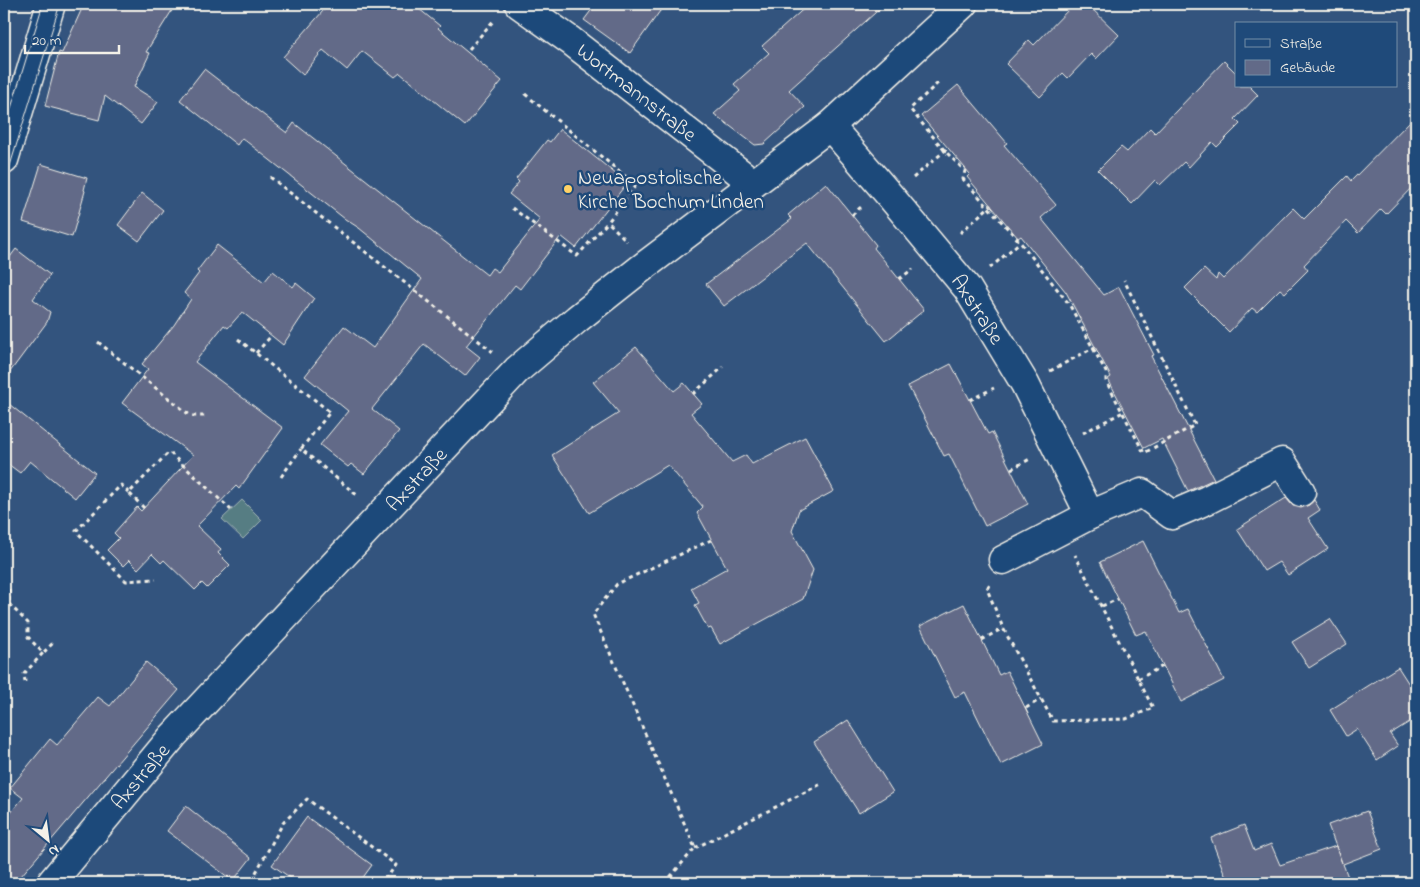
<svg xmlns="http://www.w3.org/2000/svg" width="1420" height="887" font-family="'Indie Flower',sans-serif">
  <rect width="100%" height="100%" fill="#33547e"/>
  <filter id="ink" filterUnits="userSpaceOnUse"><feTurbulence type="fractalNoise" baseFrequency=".02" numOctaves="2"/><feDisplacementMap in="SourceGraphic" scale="10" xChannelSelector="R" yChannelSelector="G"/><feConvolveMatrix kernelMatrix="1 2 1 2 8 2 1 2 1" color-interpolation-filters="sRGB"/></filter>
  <g filter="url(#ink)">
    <path fill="#577d83" stroke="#a6b7b6" d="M 242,500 L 262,520 L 243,539 L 222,519 Z"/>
    <g fill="#626a88" stroke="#f4f1e8">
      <path d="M 84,4 L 176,4 L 146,52 L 150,53 L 134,87 L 158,102 L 141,124 L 105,96 L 99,120 L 45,106 L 59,52 L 62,53 Z"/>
      <path d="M 329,4 L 413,4 L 440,26 L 438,28 L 502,81 L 465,126 L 400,73 L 395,77 L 362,51 L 347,70 L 323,50 L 303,75 L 283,57 Z"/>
      <path d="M 596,4 L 665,4 L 630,53 L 584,20 Z"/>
      <path d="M 809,4 L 885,4 L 789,90 L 805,107 L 764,144 L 755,145 L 714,114 L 740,91 L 734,84 L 769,53 L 762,46 Z"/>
      <path d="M 1074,4 L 1087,4 L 1119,35 L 1096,59 L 1091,54 L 1068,78 L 1063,73 L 1040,97 L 1006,64 L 1029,40 L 1034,45 Z"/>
      <path d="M 1224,61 L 1236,73 L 1236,86 L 1249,86 L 1258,95 L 1235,119 L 1240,124 L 1217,147 L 1212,142 L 1189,167 L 1184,162 L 1160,185 L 1155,180 L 1132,204 L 1098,170 L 1121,147 L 1127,152 L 1150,128 L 1155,133 Z"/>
      <path d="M 204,69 L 287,133 L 294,123 L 487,275 L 492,268 L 498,272 L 540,219 L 509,194 L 519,182 L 516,179 L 547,140 L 550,142 L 560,129 L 627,183 L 576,248 L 561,236 L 520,289 L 515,285 L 466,346 L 480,357 L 465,376 L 424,344 L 372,409 L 399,431 L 364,474 L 351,464 L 348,467 L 320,445 L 348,411 L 305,376 L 344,326 L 373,348 L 422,279 L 359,228 L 345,219 L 242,138 L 237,145 L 180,100 Z"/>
      <path d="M 958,85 L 1007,143 L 1004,145 L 1056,205 L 1041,218 L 1104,295 L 1119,287 L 1154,355 L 1151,356 L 1214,479 L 1188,491 L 1162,439 L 1144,448 L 1108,379 L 1111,377 L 1066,292 L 1021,236 L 1018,238 L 967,177 L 970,174 L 921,116 Z"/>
      <path d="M 1416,115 L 1416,183 L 1386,214 L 1381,209 L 1358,233 L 1346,221 L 1304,265 L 1308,270 L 1285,293 L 1280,289 L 1257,312 L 1252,308 L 1229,332 L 1185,288 L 1204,269 L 1216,280 L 1218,274 L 1223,279 L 1293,208 L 1304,219 L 1347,176 L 1351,181 Z"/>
      <path d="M 41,164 L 87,178 L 84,190 L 85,191 L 72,237 L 23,222 Z"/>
      <path d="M 826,183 L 876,245 L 874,248 L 924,310 L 886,341 L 807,243 L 724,306 L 706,284 L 792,219 L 788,215 Z"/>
      <path d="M 142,193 L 163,210 L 139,241 L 118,225 Z"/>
      <path d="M 217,245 L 264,282 L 273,271 L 293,287 L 296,283 L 314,298 L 283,345 L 242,312 L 228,328 L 224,325 L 195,362 L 283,428 L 239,489 L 236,486 L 197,526 L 221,549 L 218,553 L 230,565 L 207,588 L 202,583 L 195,590 L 164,560 L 161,563 L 152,554 L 138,569 L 129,560 L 123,566 L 107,550 L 119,538 L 114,533 L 137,507 L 141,511 L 193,455 L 122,403 L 148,369 L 142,364 L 174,325 L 191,299 L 184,293 L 199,273 L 197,271 Z"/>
      <path d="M 16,249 L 50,275 L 33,299 L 50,312 L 47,322 L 4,380 L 4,265 Z"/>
      <path d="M 636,347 L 674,391 L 684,383 L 702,404 L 691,413 L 732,462 L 746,455 L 752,464 L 805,437 L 834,491 L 799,510 L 792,531 L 813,570 L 803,599 L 720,644 L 711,628 L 708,629 L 695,605 L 699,603 L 691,588 L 727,568 L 697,513 L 703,507 L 668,465 L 589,513 L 552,455 L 619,413 L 593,382 Z"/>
      <path d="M 951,364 L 988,434 L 992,432 L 1028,504 L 985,526 L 949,454 L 944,456 L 908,386 Z"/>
      <path d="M 4,400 L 95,473 L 75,498 L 30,461 L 20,473 L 4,461 Z"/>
      <path d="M 1286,498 L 1293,506 L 1301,508 L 1309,505 L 1314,500 L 1320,510 L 1308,518 L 1328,549 L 1288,575 L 1279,562 L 1264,571 L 1237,529 Z"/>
      <path d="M 1143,541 L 1179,613 L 1188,609 L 1224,680 L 1181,702 L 1146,631 L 1136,635 L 1100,562 Z"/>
      <path d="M 964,604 L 999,675 L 1007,671 L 1043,744 L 1001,765 L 965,692 L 955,697 L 920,626 Z"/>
      <path d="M 1330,619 L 1347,644 L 1309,668 L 1292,642 Z"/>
      <path d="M 146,662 L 179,690 L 15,883 L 4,883 L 4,821 L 23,798 L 10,788 L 50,739 L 57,745 L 98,697 L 110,706 Z"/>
      <path d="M 1398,667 L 1416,695 L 1416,718 L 1390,734 L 1398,746 L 1377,760 L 1357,729 L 1346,736 L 1330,710 Z"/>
      <path d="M 848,720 L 893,792 L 859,813 L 814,742 Z"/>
      <path d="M 186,806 L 251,858 L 233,881 L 167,831 Z"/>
      <path d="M 1367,811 L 1382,849 L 1343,864 L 1348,877 L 1330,883 L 1228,883 L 1211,838 L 1244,825 L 1254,851 L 1271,844 L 1280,865 L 1336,846 L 1342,863 L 1328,825 Z"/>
      <path d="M 307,817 L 372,865 L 359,883 L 298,883 L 272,865 Z"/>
    </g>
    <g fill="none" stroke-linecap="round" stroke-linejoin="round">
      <defs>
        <g id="street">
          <path d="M 519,4 L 571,41 L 753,183"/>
          <path d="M 830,126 L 891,197 L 967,288 L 1025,384 L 1090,515 L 1003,560"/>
          <path d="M 1090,515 L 1142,493 L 1172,515 L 1207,500 L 1282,462 L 1301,492"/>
          <path d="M 51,883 L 173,736 L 517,370 L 577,319 L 639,270 L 830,126 L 963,4"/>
        </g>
        <path id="secondary" d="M 4,160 L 51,4"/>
      </defs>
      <use href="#street" stroke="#f4f1e8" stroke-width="31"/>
      <use href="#secondary" stroke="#f4f1e8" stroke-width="31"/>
      <g stroke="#f4f1e8" stroke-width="3" stroke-dasharray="4 4" stroke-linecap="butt">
        <path d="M 469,49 L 495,19"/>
        <path d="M 938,83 L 910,109 L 945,151 L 965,171 L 963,179 L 1020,242 L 1069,304 L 1106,372 L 1106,381 L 1144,453 L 1195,425 L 1124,280"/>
        <path d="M 525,94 L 636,185 L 608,222 L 627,241"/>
        <path d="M 270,177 L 493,352"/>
        <path d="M 913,178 L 948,148"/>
        <path d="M 512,208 L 577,256 L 608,222"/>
        <path d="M 852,215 L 861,207"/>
        <path d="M 960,233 L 991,205"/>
        <path d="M 990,268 L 1020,242"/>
        <path d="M 899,279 L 913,269"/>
        <path d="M 238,339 L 330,412 L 301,449 L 358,496"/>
        <path d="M 98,342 L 191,416 L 206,416"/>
        <path d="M 256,353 L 272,335"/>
        <path d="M 1050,371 L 1095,347"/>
        <path d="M 693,394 L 723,367"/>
        <path d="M 970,400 L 994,388"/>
        <path d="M 1083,433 L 1125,411"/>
        <path d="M 1011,469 L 1030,459"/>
        <path d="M 281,477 L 301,449"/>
        <path d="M 129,493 L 121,485 L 76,531 L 126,581 L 156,579"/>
        <path d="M 144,508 L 129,493 L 169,452 L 231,510"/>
        <path d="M 989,585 L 987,589 L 1003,628 L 1053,721 L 1126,719 L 1153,708 L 1075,555"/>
        <path d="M 9,604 L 28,623 L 28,637 L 43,653 L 55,641"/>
        <path d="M 4,605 L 9,604 L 9,589"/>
        <path d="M 1102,606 L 1118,599"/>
        <path d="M 982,640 L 1003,628"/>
        <path d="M 1138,679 L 1163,666"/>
        <path d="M 25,682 L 24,674 L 43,653"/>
        <path d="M 1026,708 L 1041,699"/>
        <path d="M 695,848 L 823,783"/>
        <path d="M 264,883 L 254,876 L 283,823 L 307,799 L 396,865 L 383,883"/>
        <path d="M 665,883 L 695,848 L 593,614 L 617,584 L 711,540"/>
      </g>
      <use href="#street" stroke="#1f4a7a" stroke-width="28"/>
      <use href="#secondary" stroke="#1f4a7a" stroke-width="28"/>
      <g stroke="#f4f1e8" stroke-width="1">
        <path d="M 4,131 L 43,4"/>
        <path d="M 4,185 L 60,4"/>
      </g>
    </g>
  </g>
  <circle fill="#ffd166" stroke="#1f4a7a" stroke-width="2" cx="568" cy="189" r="5"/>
  <g text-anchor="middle" stroke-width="5" stroke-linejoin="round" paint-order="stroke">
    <g font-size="21" fill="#f4f1e8" stroke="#1f4a7a">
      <text transform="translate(637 92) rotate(38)" y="7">Wortmannstraße</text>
      <text transform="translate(978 309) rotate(57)" y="7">Axstraße</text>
      <text transform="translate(416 479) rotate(-47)" y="7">Axstraße</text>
      <text transform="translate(140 776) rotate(-50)" y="7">Axstraße</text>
    </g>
    <g font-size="21" fill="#f4f1e8" stroke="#1f4a7a" text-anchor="start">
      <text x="578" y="184">Neuapostolische<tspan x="578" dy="24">Kirche Bochum Linden</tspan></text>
    </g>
  </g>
  <rect width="1420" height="887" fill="none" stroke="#1f4a7a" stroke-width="20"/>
  <rect x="10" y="10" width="1400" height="867" fill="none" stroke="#f4f1e8" stroke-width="2" filter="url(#ink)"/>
  <rect x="1235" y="22" width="162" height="65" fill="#1f4a7a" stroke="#748da6"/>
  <rect x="1245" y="39" width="25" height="8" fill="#1f4a7a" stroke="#748da6"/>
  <text x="1280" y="48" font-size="15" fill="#f4f1e8">Straße</text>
  <rect x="1245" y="60" width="25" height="15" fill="#626a88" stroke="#748da6"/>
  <text x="1280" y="72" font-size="15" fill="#f4f1e8">Gebäude</text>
  <g transform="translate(48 840) rotate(151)" stroke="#1f4a7a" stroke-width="4" paint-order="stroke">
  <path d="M0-4L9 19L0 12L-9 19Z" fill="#f4f1e8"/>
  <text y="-8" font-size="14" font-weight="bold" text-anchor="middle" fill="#f4f1e8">N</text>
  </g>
  <path d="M25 45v8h94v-8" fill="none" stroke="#f4f1e8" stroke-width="2.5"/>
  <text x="32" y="45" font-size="15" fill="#f4f1e8" stroke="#1f4a7a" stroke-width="4" paint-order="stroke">20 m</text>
</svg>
